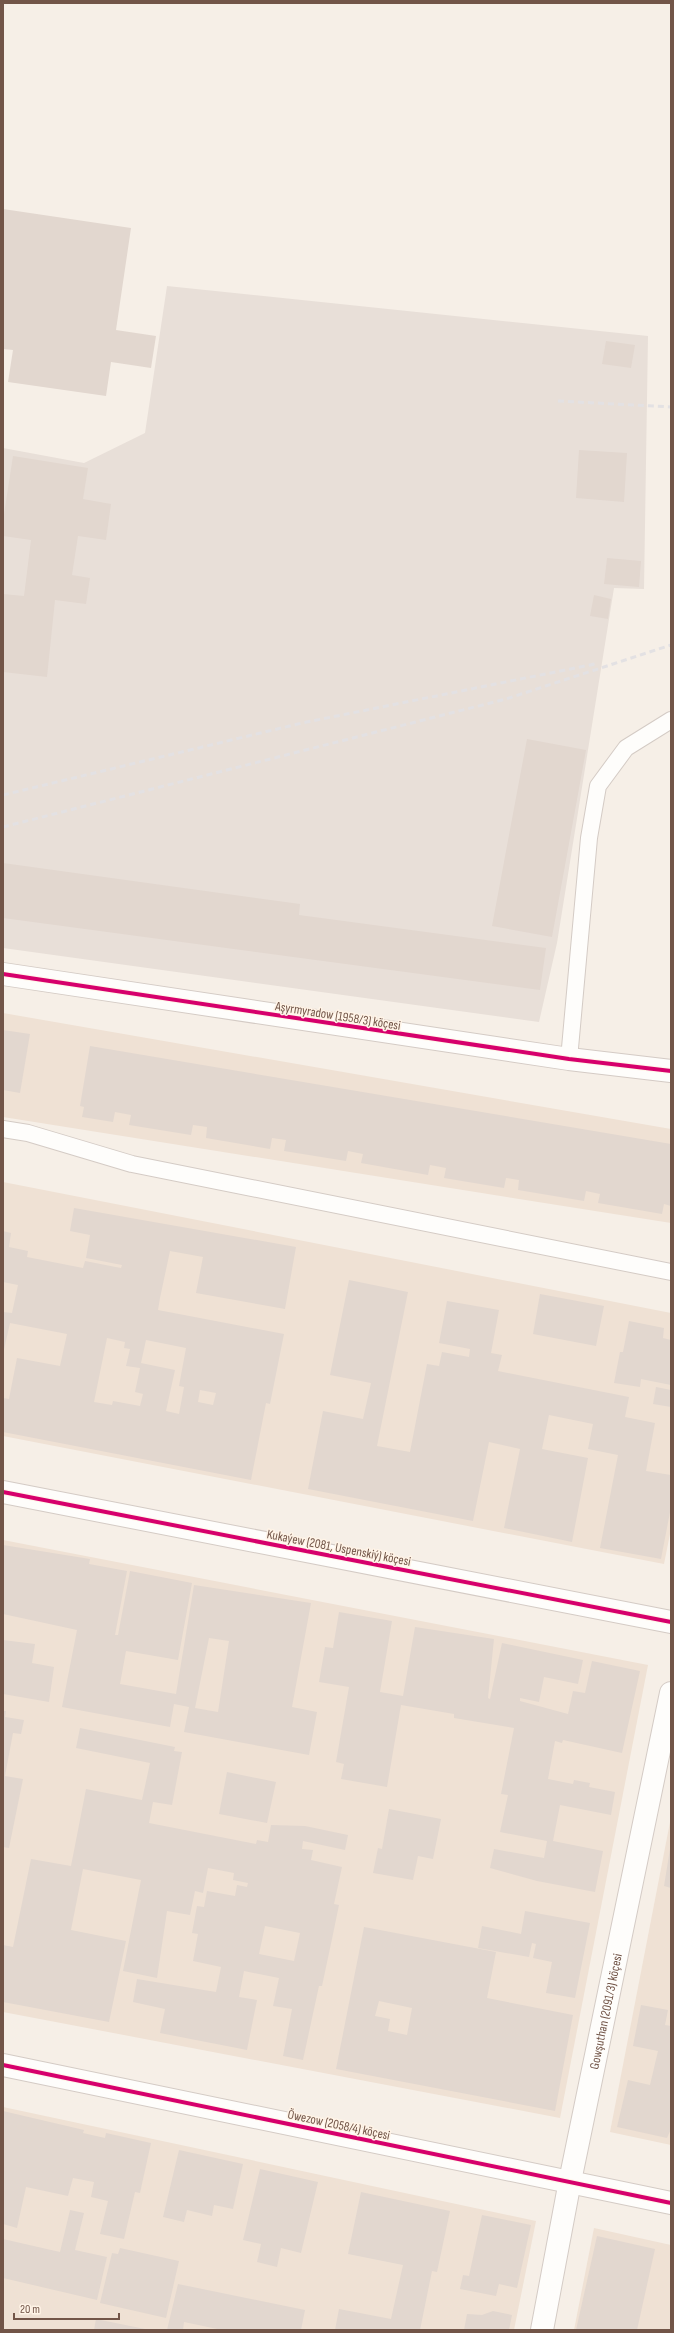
<svg xmlns="http://www.w3.org/2000/svg" width="674" height="2333" font-family="'Sofia Sans Condensed',sans-serif">
  <rect width="100%" height="100%" fill="#f6efe7"/>
  <g fill="#efe1d4">
    <path d="M 3,1013 L 671,1129 L 671,1223 L 3,1117 Z"/>
    <path d="M 3,1182 L 671,1313 L 671,1529 L 664,1564 L 3,1436 Z"/>
    <path d="M 3,1540 L 648,1665 L 560,2118 L 3,2012 Z"/>
    <path d="M 671,1817 L 671,2145 L 610,2132 Z"/>
    <path d="M 3,2107 L 536,2221 L 514,2330 L 3,2330 Z"/>
    <path d="M 594,2228 L 671,2245 L 671,2330 L 574,2330 Z"/>
  </g>
  <path fill="#e8dfd8" d="M 167,286 L 648,336 L 644,589 L 614,588 L 557,943 L 539,1022 L 3,948 L 3,448 L 84,463 L 145,433 Z"/>
  <g fill="#e2d7cf" fill-rule="evenodd">
    <path d="M 3,209 L 131,228 L 116,330 L 156,336 L 151,368 L 111,362 L 106,396 L 8,382 L 13,350 L 3,349 Z"/>
    <path d="M 606,341 L 635,345 L 631,368 L 602,364 Z"/>
    <path d="M 579,450 L 627,453 L 624,502 L 576,498 Z"/>
    <path d="M 13,456 L 88,468 L 83,499 L 111,504 L 106,540 L 78,536 L 72,575 L 90,578 L 86,604 L 55,600 L 47,677 L 3,672 L 3,594 L 24,596 L 31,540 L 3,536 L 3,521 Z"/>
    <path d="M 607,558 L 641,561 L 639,587 L 604,584 Z"/>
    <path d="M 594,595 L 611,599 L 608,619 L 590,616 Z"/>
    <path d="M 527,739 L 586,750 L 552,937 L 492,926 Z"/>
    <path d="M 3,863 L 300,904 L 299,915 L 546,948 L 540,990 L 3,918 Z"/>
    <path d="M 3,1030 L 30,1034 L 20,1093 L 3,1090 Z"/>
    <path d="M 90,1046 L 671,1144 L 671,1206 L 664,1204 L 662,1214 L 598,1203 L 600,1194 L 586,1191 L 584,1201 L 518,1190 L 519,1180 L 506,1178 L 504,1188 L 444,1178 L 446,1168 L 430,1165 L 428,1175 L 361,1163 L 363,1154 L 348,1151 L 346,1161 L 284,1151 L 286,1140 L 272,1138 L 270,1149 L 206,1138 L 207,1127 L 193,1125 L 191,1135 L 129,1125 L 131,1115 L 115,1112 L 113,1122 L 82,1117 L 84,1107 L 80,1106 Z"/>
    <path d="M 74,1208 L 296,1247 L 285,1309 L 196,1293 L 203,1257 L 170,1251 L 160,1298 L 158,1310 L 284,1334 L 270,1404 L 266,1403 L 251,1480 L 3,1432 L 3,1398 L 9,1399 L 17,1358 L 60,1366 L 67,1334 L 10,1323 L 3,1354 L 3,1312 L 12,1313 L 18,1285 L 3,1282 L 3,1231 L 11,1233 L 9,1247 L 28,1251 L 27,1257 L 83,1268 L 85,1261 L 121,1268 L 122,1265 L 86,1258 L 90,1235 L 70,1231 ZM 107,1338 L 125,1342 L 124,1348 L 130,1349 L 126,1366 L 140,1368 L 135,1392 L 143,1394 L 140,1406 L 113,1401 L 112,1405 L 94,1402 ZM 146,1340 L 186,1348 L 179,1386 L 184,1387 L 179,1414 L 166,1411 L 175,1370 L 141,1363 ZM 200,1390 L 216,1393 L 213,1405 L 198,1402 Z"/>
    <path d="M 349,1280 L 408,1292 L 377,1446 L 410,1452 L 427,1364 L 439,1366 L 442,1352 L 469,1357 L 470,1349 L 439,1343 L 447,1301 L 499,1310 L 491,1353 L 502,1355 L 498,1371 L 629,1397 L 625,1417 L 655,1423 L 646,1471 L 671,1475 L 671,1507 L 661,1559 L 600,1548 L 618,1455 L 588,1449 L 593,1424 L 549,1415 L 542,1449 L 588,1458 L 572,1542 L 504,1528 L 520,1449 L 489,1442 L 473,1521 L 308,1489 L 323,1411 L 363,1419 L 371,1383 L 330,1375 Z"/>
    <path d="M 540,1294 L 604,1306 L 596,1346 L 533,1334 Z"/>
    <path d="M 629,1321 L 664,1328 L 663,1338 L 671,1340 L 671,1385 L 641,1379 L 640,1387 L 614,1383 L 620,1352 L 623,1352 Z"/>
    <path d="M 656,1387 L 671,1390 L 671,1407 L 653,1404 Z"/>
    <path d="M 3,1545 L 90,1559 L 89,1564 L 127,1571 L 115,1635 L 118,1635 L 130,1571 L 192,1583 L 178,1660 L 126,1651 L 120,1684 L 176,1694 L 194,1585 L 311,1603 L 292,1707 L 317,1712 L 309,1755 L 184,1732 L 189,1707 L 174,1704 L 170,1727 L 62,1707 L 77,1630 L 3,1614 ZM 209,1638 L 229,1641 L 218,1712 L 195,1708 Z"/>
    <path d="M 339,1612 L 392,1621 L 380,1692 L 403,1696 L 415,1627 L 494,1639 L 488,1698 L 490,1699 L 502,1643 L 583,1660 L 578,1684 L 544,1677 L 539,1702 L 520,1698 L 520,1701 L 568,1714 L 573,1691 L 585,1693 L 592,1661 L 640,1671 L 622,1753 L 563,1740 L 562,1743 L 555,1741 L 548,1779 L 573,1784 L 574,1780 L 590,1783 L 589,1787 L 615,1792 L 611,1815 L 560,1805 L 553,1841 L 603,1851 L 595,1892 L 537,1881 L 490,1868 L 494,1849 L 544,1858 L 547,1841 L 500,1832 L 508,1795 L 501,1794 L 514,1728 L 454,1718 L 454,1714 L 401,1705 L 387,1787 L 341,1779 L 344,1764 L 336,1762 L 349,1687 L 319,1682 L 325,1647 L 333,1648 Z"/>
    <path d="M 3,1640 L 35,1644 L 32,1663 L 54,1667 L 49,1702 L 3,1694 Z"/>
    <path d="M 3,1711 L 6,1711 L 5,1717 L 24,1720 L 21,1734 L 13,1733 L 5,1776 L 23,1779 L 9,1848 L 3,1847 Z"/>
    <path d="M 80,1728 L 175,1747 L 174,1751 L 182,1752 L 172,1805 L 153,1802 L 149,1823 L 256,1844 L 257,1840 L 268,1842 L 271,1825 L 305,1826 L 348,1835 L 345,1850 L 303,1841 L 302,1849 L 313,1850 L 311,1860 L 342,1867 L 334,1904 L 339,1905 L 332,1939 L 322,1986 L 319,1986 L 303,2060 L 283,2056 L 292,2009 L 273,2006 L 279,1978 L 244,1971 L 239,1997 L 257,2000 L 247,2050 L 160,2033 L 165,2009 L 133,2002 L 137,1979 L 216,1992 L 221,1967 L 193,1961 L 198,1934 L 192,1933 L 197,1906 L 204,1907 L 207,1891 L 235,1896 L 237,1885 L 247,1887 L 248,1883 L 233,1880 L 234,1873 L 208,1868 L 203,1893 L 195,1891 L 190,1915 L 167,1911 L 157,1978 L 123,1971 L 141,1880 L 83,1869 L 71,1930 L 126,1941 L 109,2022 L 3,2002 L 3,1945 L 13,1947 L 31,1859 L 71,1866 L 86,1789 L 142,1800 L 150,1763 L 76,1748 ZM 265,1926 L 300,1933 L 294,1961 L 259,1954 Z"/>
    <path d="M 227,1772 L 276,1782 L 267,1823 L 219,1814 Z"/>
    <path d="M 389,1809 L 441,1819 L 433,1859 L 418,1856 L 413,1880 L 373,1873 L 378,1848 L 382,1849 Z"/>
    <path d="M 670,1849 L 671,1849 L 671,1888 L 664,1886 Z"/>
    <path d="M 525,1911 L 590,1923 L 575,1998 L 546,1993 L 552,1962 L 533,1958 L 536,1944 L 532,1943 L 529,1957 L 478,1948 L 482,1926 L 521,1934 Z"/>
    <path d="M 364,1927 L 496,1952 L 487,1998 L 573,2015 L 555,2111 L 336,2069 ZM 379,2001 L 412,2008 L 407,2035 L 388,2031 L 390,2019 L 375,2016 Z"/>
    <path d="M 641,2005 L 668,2010 L 665,2025 L 671,2026 L 671,2129 L 667,2138 L 617,2127 L 628,2080 L 650,2085 L 658,2051 L 633,2046 Z"/>
    <path d="M 3,2111 L 84,2130 L 83,2133 L 105,2138 L 106,2133 L 151,2143 L 140,2193 L 135,2192 L 124,2239 L 100,2234 L 108,2201 L 91,2197 L 94,2182 L 73,2178 L 68,2196 L 26,2187 L 17,2228 L 3,2224 Z"/>
    <path d="M 179,2150 L 243,2164 L 233,2209 L 214,2205 L 212,2216 L 187,2210 L 184,2222 L 163,2217 Z"/>
    <path d="M 260,2169 L 318,2182 L 301,2253 L 281,2248 L 277,2267 L 257,2262 L 261,2244 L 243,2240 Z"/>
    <path d="M 361,2192 L 450,2211 L 437,2272 L 432,2271 L 420,2330 L 335,2330 L 339,2309 L 391,2319 L 403,2265 L 348,2254 Z"/>
    <path d="M 70,2210 L 84,2213 L 75,2250 L 107,2257 L 97,2300 L 3,2278 L 3,2239 L 60,2252 Z"/>
    <path d="M 482,2215 L 531,2225 L 517,2288 L 499,2284 L 496,2296 L 460,2289 L 463,2275 L 469,2276 Z"/>
    <path d="M 597,2236 L 655,2249 L 637,2330 L 576,2330 Z"/>
    <path d="M 120,2248 L 179,2261 L 166,2318 L 100,2303 L 112,2253 L 118,2254 Z"/>
    <path d="M 178,2284 L 305,2310 L 301,2330 L 222,2330 L 184,2322 L 183,2330 L 167,2330 Z"/>
    <path d="M 493,2311 L 512,2315 L 509,2330 L 464,2330 L 467,2314 L 482,2315 Z"/>
    <path d="M 96,2319 L 145,2329 L 145,2330 L 94,2330 Z"/>
  </g>
  <g fill="none" stroke-linecap="round" stroke-linejoin="round">
    <defs>
      <g id="lane">
        <path d="M 569,1059 L 589,838 L 598,786 L 626,748 L 671,720"/>
        <path d="M 3,1129 L 28,1133 L 132,1164 L 671,1272"/>
      </g>
      <g id="street">
        <path d="M 3,974 L 569,1059 L 671,1071"/>
        <path d="M 3,1492 L 671,1622"/>
        <path d="M 3,2065 L 671,2203"/>
        <path id="s1" d="M 542,2330 L 570,2181 L 671,1693"/>
      </g>
    </defs>
    <use href="#lane" stroke="#d4cbc5" stroke-width="18"/>
    <use href="#street" stroke="#d4cbc5" stroke-width="24"/>
    <use href="#lane" stroke="#fefdfb" stroke-width="16"/>
    <use href="#street" stroke="#fefdfb" stroke-width="22"/>
    <g stroke="#e3e1e3" stroke-width="3" stroke-dasharray="6 4" stroke-linecap="butt">
      <path d="M 558,401 L 671,407"/>
      <path d="M 3,795 L 302,723 L 595,664"/>
      <path d="M 3,827 L 506,699 L 671,645"/>
    </g>
    <defs>
      <g id="cycleway">
        <path d="M 3,974 L 569,1059 L 671,1071"/>
        <path d="M 3,1492 L 671,1622"/>
        <path d="M 3,2065 L 671,2203"/>
      </g>
    </defs>
    <use href="#cycleway" stroke="#fff4e7" stroke-width="6"/>
    <use href="#cycleway" stroke="#d6006c" stroke-width="4"/>
  </g>
  <g text-anchor="middle" stroke-width="3" stroke-linejoin="round" paint-order="stroke">
    <g font-size="13" fill="#725548" stroke="#fff4e7">
      <text transform="translate(338 1015) rotate(9)" y="5">Aşyrmyradow (1958/3) köçesi</text>
      <text transform="translate(339 1547) rotate(11)" y="5">Kukaýew (2081, Uspenskiý) köçesi</text>
      <text dy="5" stroke="none"><textPath href="#s1" startOffset="325">Gowşuthan (2091/3) köçesi</textPath></text>
      <text transform="translate(339 2124) rotate(12)" y="5">Öwezow (2058/4) köçesi</text>
    </g>
  </g>
  <rect width="674" height="2333" fill="none" stroke="#725548" stroke-width="8"/>
  <path d="M14 2313v6h105v-6" fill="none" stroke="#725548" stroke-width="2"/>
  <text x="20" y="2313" font-size="12" fill="#725548" stroke="#fff4e7" stroke-width="3" paint-order="stroke">20 m</text>
</svg>
